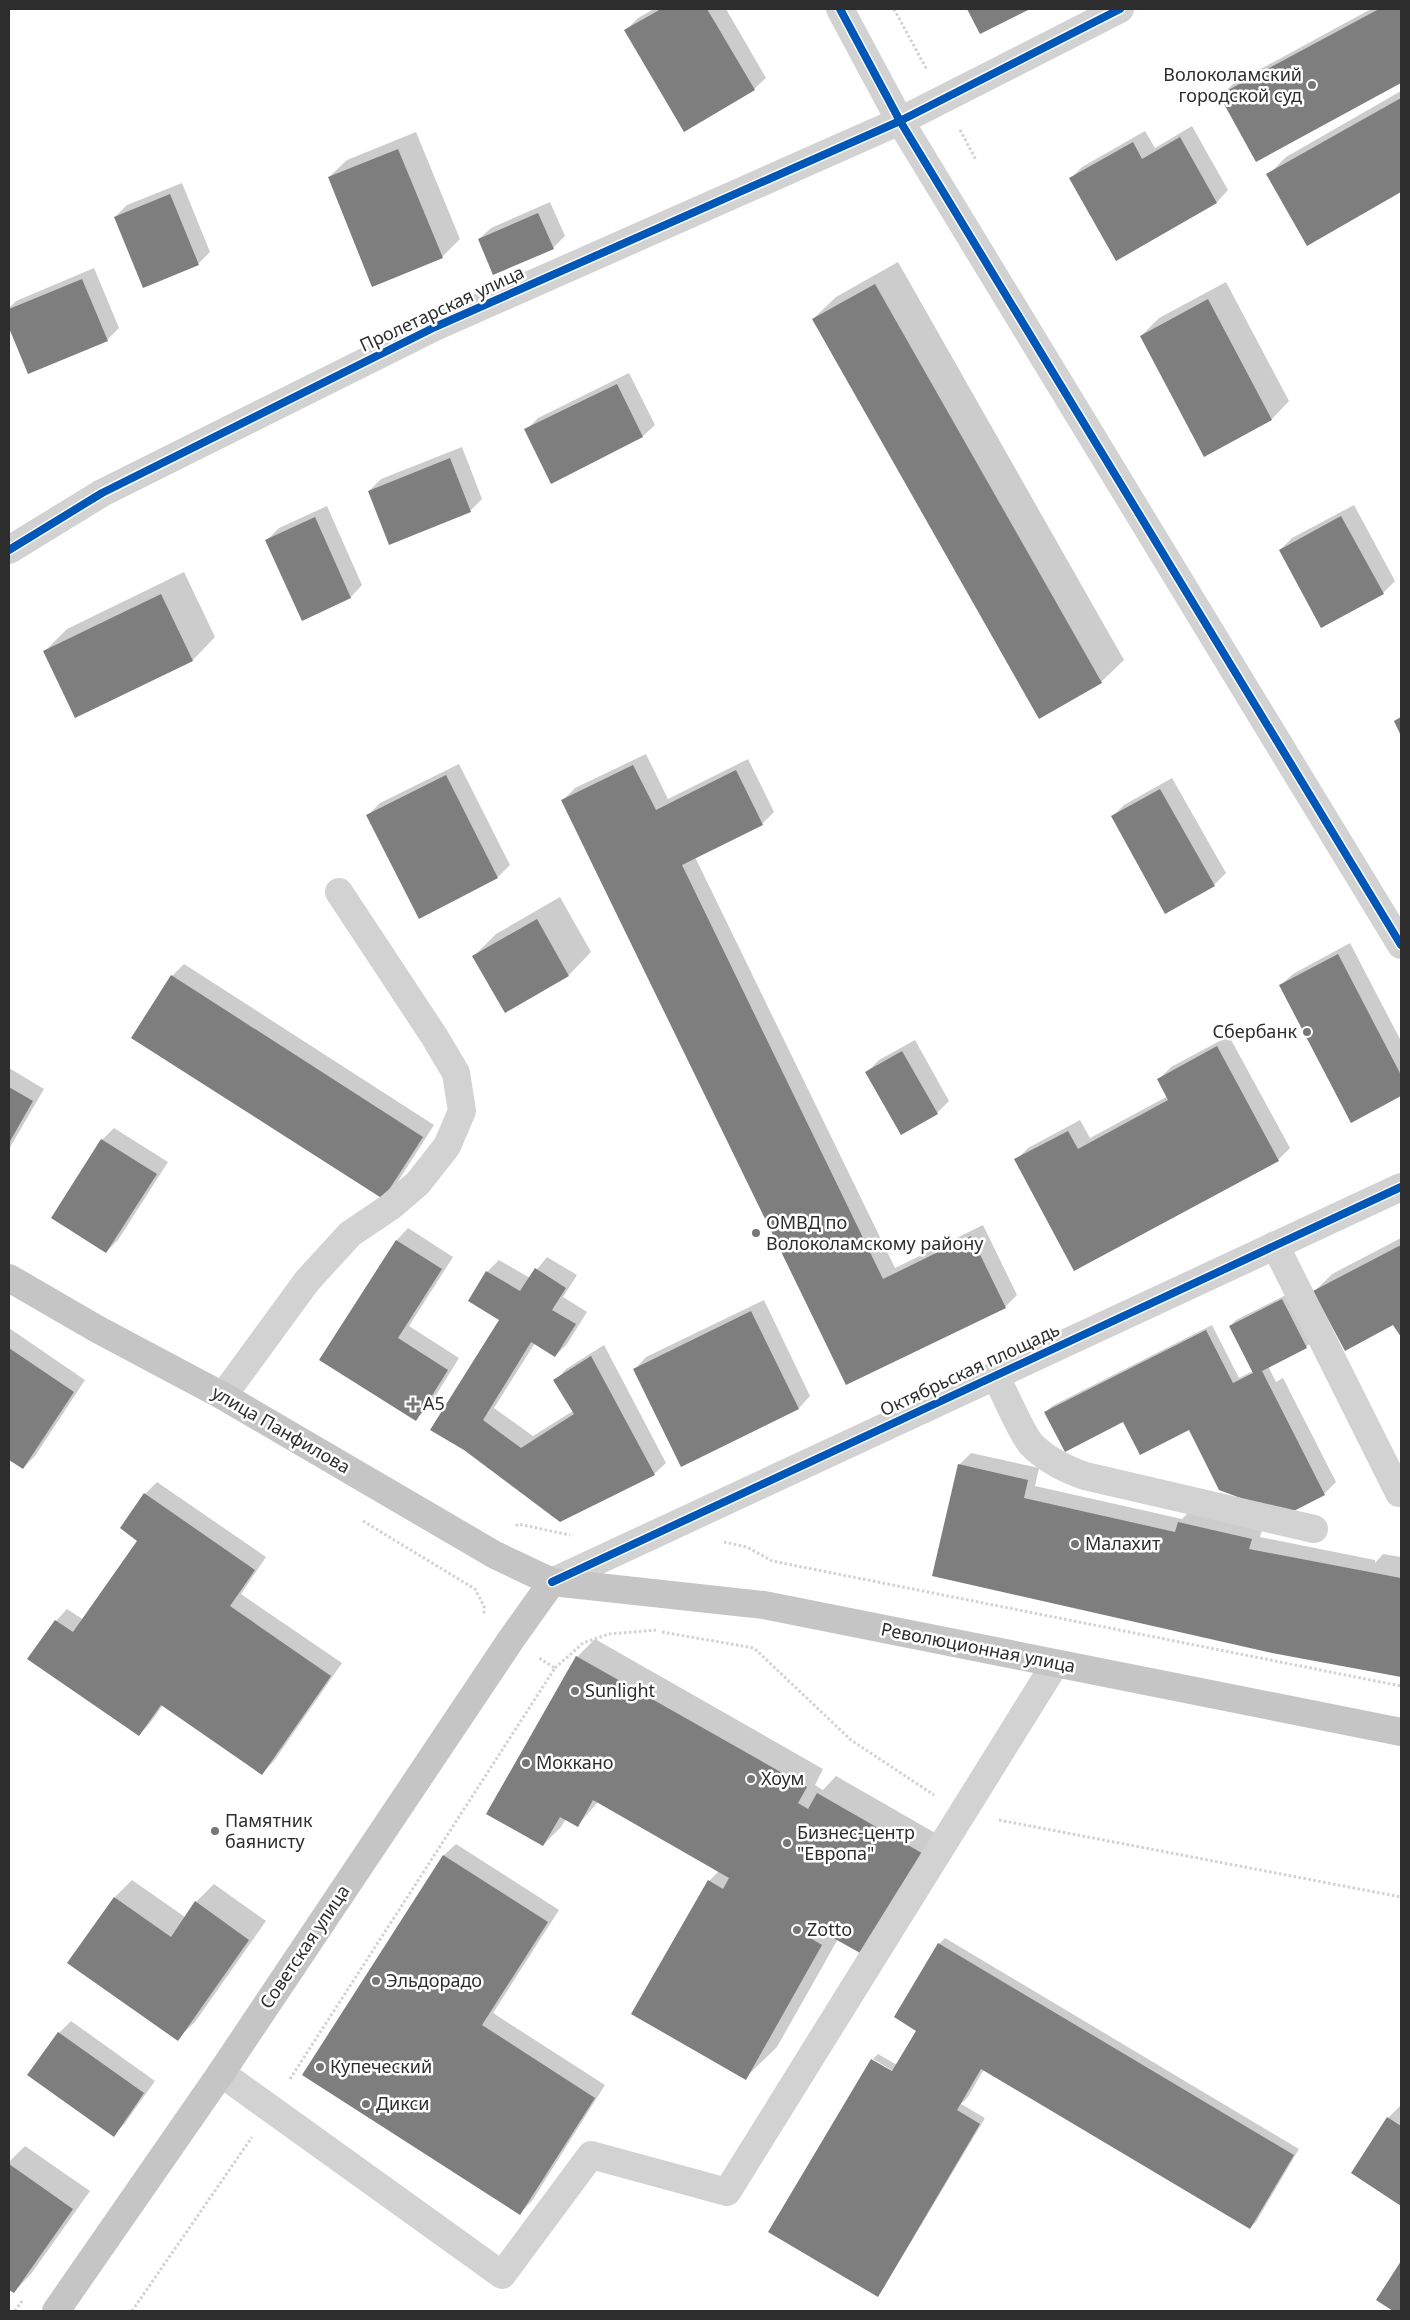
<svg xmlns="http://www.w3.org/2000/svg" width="1410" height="2320" font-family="'Noto Sans',sans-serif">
  <rect width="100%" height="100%" fill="#fff"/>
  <g fill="#0003">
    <path d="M 654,9 L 726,9 L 766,78 L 754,89 L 626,30 L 638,18 Z"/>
    <path d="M 969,9 L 1028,9 L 981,32 Z"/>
    <path d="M 1371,9 L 1401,9 L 1401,82 L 1256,161 L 1221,96 L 1233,84 Z"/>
    <path d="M 1401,91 L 1401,191 L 1308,244 L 1268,175 L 1286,157 Z"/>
    <path d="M 1192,126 L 1228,190 L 1217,202 L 1117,259 L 1070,179 L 1082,167 L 1145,131 L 1155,148 Z"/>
    <path d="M 416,132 L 460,239 L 442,257 L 329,177 L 347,160 Z"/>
    <path d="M 182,183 L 210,252 L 198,264 L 115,217 L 127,205 Z"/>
    <path d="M 550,202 L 565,236 L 553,248 L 479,239 L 491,228 Z"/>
    <path d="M 898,262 L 1124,660 L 1101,682 L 813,319 L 836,297 Z"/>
    <path d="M 94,268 L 119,328 L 107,340 L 29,372 L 9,324 L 9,308 L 16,301 Z"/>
    <path d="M 1226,282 L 1289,401 L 1272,419 L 1205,455 L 1141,336 L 1159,318 Z"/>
    <path d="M 629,373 L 655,425 L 643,436 L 526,430 L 538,418 Z"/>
    <path d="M 462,447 L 482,499 L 470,511 L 369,491 L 381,479 Z"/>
    <path d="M 1354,505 L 1395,581 L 1383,593 L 1280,550 L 1292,538 Z"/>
    <path d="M 327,506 L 362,585 L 351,597 L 302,619 L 267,540 L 279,528 Z"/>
    <path d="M 184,572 L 215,637 L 193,660 L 44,652 L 67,629 Z"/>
    <path d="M 646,754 L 668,799 L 748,759 L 774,812 L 762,824 L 695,857 L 895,1268 L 983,1225 L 1017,1295 L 1005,1307 L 846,1384 L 563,800 L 575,788 Z"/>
    <path d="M 459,764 L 510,865 L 498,877 L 368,815 L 380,803 Z"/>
    <path d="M 1172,778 L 1226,873 L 1214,885 L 1112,817 L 1124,805 Z"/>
    <path d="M 560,897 L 591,952 L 569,975 L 474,956 L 496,934 Z"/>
    <path d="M 1350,943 L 1401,1041 L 1401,1095 L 1352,1121 L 1281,985 L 1293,974 Z"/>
    <path d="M 184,964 L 434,1125 L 395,1186 L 383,1198 L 172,976 Z"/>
    <path d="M 1229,1036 L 1290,1148 L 1278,1160 L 1016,1160 L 1028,1148 L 1080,1120 L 1090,1138 L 1168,1096 L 1159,1079 L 1171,1067 Z"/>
    <path d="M 915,1040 L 949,1101 L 937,1113 L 867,1072 L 879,1060 Z"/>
    <path d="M 9,1068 L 44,1089 L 9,1149 Z"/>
    <path d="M 114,1128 L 168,1162 L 118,1240 L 106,1252 L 52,1217 L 102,1140 Z"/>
    <path d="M 408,1228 L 453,1257 L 409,1326 L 459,1358 L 428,1408 L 416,1419 L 321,1359 L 397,1240 Z"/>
    <path d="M 1401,1238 L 1401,1335 L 1394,1324 L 1314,1292 L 1332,1274 Z"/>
    <path d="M 547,1257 L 577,1275 L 563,1297 L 587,1312 L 567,1344 L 555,1356 L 535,1343 L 494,1408 L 533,1436 L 573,1411 L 555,1381 L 566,1369 L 604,1345 L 666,1463 L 654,1474 L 465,1449 L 500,1319 L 470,1300 L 487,1272 L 499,1260 L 530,1278 Z"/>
    <path d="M 1288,1294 L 1312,1341 L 1306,1347 L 1268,1366 L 1276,1382 L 1283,1378 L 1336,1482 L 1324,1494 L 1190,1429 L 1046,1412 L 1052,1406 L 1212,1325 L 1239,1378 L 1253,1371 L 1230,1326 L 1236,1320 Z"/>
    <path d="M 764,1300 L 810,1396 L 799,1408 L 681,1465 L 635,1369 L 646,1357 Z"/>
    <path d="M 9,1328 L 85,1380 L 35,1456 L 23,1468 L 9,1458 Z"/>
    <path d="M 971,1453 L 1039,1468 L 1035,1486 L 1182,1519 L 1191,1510 L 1263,1527 L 1260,1537 L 1375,1560 L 1375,1563 L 1383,1554 L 1401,1557 L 1401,1676 L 1272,1652 L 959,1465 Z"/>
    <path d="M 157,1482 L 266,1557 L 241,1594 L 342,1663 L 274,1761 L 262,1773 L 163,1705 L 150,1723 L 139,1735 L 56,1621 L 67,1609 L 84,1620 L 139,1540 L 145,1494 Z"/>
    <path d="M 595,1639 L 823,1769 L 815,1785 L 823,1790 L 836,1776 L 944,1838 L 838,1939 L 777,2047 L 745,2078 L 709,1881 L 719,1871 L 598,1802 L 577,1826 L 566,1819 L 561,1827 L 543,1845 L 488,1814 L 577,1657 Z"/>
    <path d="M 456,1844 L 559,1910 L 493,2013 L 605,2085 L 532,2201 L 520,2213 L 304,2075 L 444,1855 Z"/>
    <path d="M 132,1880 L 185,1917 L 196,1902 L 214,1884 L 266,1921 L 195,2022 L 177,2039 L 115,1897 Z"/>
    <path d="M 945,1938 L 1299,2149 L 1256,2222 L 1250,2227 L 984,2069 L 968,2097 L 961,2104 L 985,2118 L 883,2289 L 877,2295 L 893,2071 L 873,2059 L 878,2054 L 897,2065 L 917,2032 L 939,1944 Z"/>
    <path d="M 71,2021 L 155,2081 L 125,2123 L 114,2135 L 29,2075 L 59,2033 Z"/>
    <path d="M 1400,2106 L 1401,2107 L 1401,2205 L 1353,2173 L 1388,2118 Z"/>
    <path d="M 25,2146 L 90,2191 L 31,2274 L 14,2292 L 9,2288 L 9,2162 Z"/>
    <path d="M 1401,2263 L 1401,2311 L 1395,2311 L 1377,2300 Z"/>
  </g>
  <g fill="#7e7e7e">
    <path d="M 661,9 L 707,9 L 755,90 L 684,132 L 624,30 Z"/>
    <path d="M 967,9 L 1030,9 L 980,34 Z"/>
    <path d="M 1379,9 L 1401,9 L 1401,83 L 1256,162 L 1219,95 Z"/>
    <path d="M 1401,98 L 1401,192 L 1307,246 L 1266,174 Z"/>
    <path d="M 1180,137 L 1217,203 L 1116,261 L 1069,178 L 1133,142 L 1142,159 Z"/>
    <path d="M 398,149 L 443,258 L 372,287 L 328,177 Z"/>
    <path d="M 170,194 L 199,265 L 143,288 L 114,217 Z"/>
    <path d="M 538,213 L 554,249 L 493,275 L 478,239 Z"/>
    <path d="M 82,279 L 108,341 L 28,374 L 9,328 L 9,309 Z"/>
    <path d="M 875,284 L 1102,683 L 1039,719 L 812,319 Z"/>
    <path d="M 1208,299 L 1272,420 L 1204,457 L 1140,336 Z"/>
    <path d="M 617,384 L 643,437 L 551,484 L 524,429 Z"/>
    <path d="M 450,458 L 471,512 L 389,545 L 368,491 Z"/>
    <path d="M 1341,516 L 1384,594 L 1321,628 L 1279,550 Z"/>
    <path d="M 315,517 L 351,598 L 302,621 L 265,540 Z"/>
    <path d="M 161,594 L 193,661 L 75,718 L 43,651 Z"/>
    <path d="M 1401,717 L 1401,736 L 1394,721 Z"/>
    <path d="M 633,765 L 656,810 L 736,770 L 763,825 L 682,865 L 883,1279 L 971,1236 L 1006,1308 L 846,1385 L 561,800 Z"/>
    <path d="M 446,775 L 498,878 L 419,919 L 366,815 Z"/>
    <path d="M 1160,789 L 1215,886 L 1165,914 L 1111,816 Z"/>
    <path d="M 537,919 L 569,976 L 505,1013 L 472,956 Z"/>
    <path d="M 1338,954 L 1401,1075 L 1401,1096 L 1351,1123 L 1279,985 Z"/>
    <path d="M 171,975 L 423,1137 L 383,1199 L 131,1038 Z"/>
    <path d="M 1217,1046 L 1279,1161 L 1074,1271 L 1014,1159 L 1068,1131 L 1078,1149 L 1168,1100 L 1157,1079 Z"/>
    <path d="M 902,1051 L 938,1114 L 901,1135 L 865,1072 Z"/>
    <path d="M 9,1087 L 33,1101 L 9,1143 Z"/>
    <path d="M 101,1139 L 157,1174 L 106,1253 L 51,1218 Z"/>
    <path d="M 396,1240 L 442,1269 L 398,1338 L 448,1370 L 416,1421 L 319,1360 Z"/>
    <path d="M 1401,1245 L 1401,1337 L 1393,1325 L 1345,1351 L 1313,1291 Z"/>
    <path d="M 535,1268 L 566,1288 L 552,1310 L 576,1324 L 555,1357 L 531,1342 L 483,1420 L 521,1448 L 574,1414 L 553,1380 L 591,1356 L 655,1475 L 560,1522 L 464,1450 L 430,1430 L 499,1320 L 468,1301 L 486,1271 L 520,1291 Z"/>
    <path d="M 1282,1299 L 1307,1348 L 1262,1371 L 1325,1495 L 1286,1515 L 1219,1490 L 1189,1430 L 1140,1455 L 1123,1422 L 1065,1452 L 1044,1412 L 1206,1330 L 1233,1383 L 1253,1373 L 1229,1326 Z"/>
    <path d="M 751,1311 L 799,1409 L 681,1467 L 633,1369 Z"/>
    <path d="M 9,1348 L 74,1392 L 23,1469 L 9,1460 Z"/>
    <path d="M 958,1464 L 1028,1480 L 1024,1498 L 1175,1532 L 1178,1522 L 1252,1539 L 1249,1549 L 1401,1578 L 1401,1677 L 1272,1653 L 932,1576 Z"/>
    <path d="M 144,1493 L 255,1570 L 230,1606 L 331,1676 L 262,1775 L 161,1705 L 139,1736 L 27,1659 L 55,1620 L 73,1632 L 137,1541 L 120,1528 Z"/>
    <path d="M 576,1656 L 807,1787 L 798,1803 L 808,1809 L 817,1793 L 927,1856 L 869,1958 L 812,1926 L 807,1936 L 822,1945 L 746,2080 L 631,2014 L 708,1880 L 723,1889 L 729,1878 L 593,1800 L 578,1827 L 560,1817 L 543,1846 L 486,1814 Z"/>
    <path d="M 443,1855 L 548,1922 L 482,2025 L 595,2098 L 520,2215 L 302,2075 Z"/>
    <path d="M 114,1897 L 171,1937 L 195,1901 L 249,1940 L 178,2041 L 67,1963 Z"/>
    <path d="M 938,1943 L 1294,2155 L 1250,2229 L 981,2069 L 957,2110 L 980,2124 L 878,2297 L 768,2232 L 871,2059 L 892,2071 L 916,2031 L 894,2017 Z"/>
    <path d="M 58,2032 L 144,2093 L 114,2137 L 27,2075 Z"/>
    <path d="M 1387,2117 L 1401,2126 L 1401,2206 L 1351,2173 Z"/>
    <path d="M 9,2164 L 73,2209 L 14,2293 L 9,2290 Z"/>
    <path d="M 1401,2261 L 1401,2311 L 1393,2311 L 1376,2300 Z"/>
  </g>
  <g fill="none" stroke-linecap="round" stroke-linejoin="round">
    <g stroke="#d2d2d2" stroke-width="3" stroke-dasharray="2.5 2.5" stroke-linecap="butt">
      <path d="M 894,9 L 927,70"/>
      <path d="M 960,130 L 976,160"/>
      <path d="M 363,1521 L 475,1589 L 484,1606 L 484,1614"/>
      <path d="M 516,1526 L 518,1524 L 570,1535"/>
      <path d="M 724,1542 L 747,1547 L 772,1561 L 1401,1686"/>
      <path d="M 662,1632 L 754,1648 L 851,1740 L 934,1795"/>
      <path d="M 555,1668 L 583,1643 L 609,1634 L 656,1630"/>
      <path d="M 999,1820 L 1401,1897"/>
      <path d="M 290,2079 L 555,1668 L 539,1658"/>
      <path d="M 15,2311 L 22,2301"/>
      <path d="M 132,2311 L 252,2137"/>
    </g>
    <g stroke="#d2d2d2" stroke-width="28">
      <path d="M 840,9 L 900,121 L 1401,945"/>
      <path d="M 9,550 L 102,493 L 435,327 L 900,121 L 1120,9"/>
      <path d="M 1275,1245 L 1399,1493"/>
      <path d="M 995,1375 C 1004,1391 1021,1433 1031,1444 C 1046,1460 1065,1469 1085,1476 L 1314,1529"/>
      <path d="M 223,1396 L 307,1281 L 350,1234 L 390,1207 L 418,1183 L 447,1146 L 462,1111 L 456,1073 L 434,1036 L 339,892"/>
      <path d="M 552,1582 L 1401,1187"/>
      <path d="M 221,2073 L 502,2275 L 591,2155 L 727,2192 L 1055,1664"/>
    </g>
    <g stroke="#c5c5c5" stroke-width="28">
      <path d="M 9,1278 L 97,1329 L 223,1396 L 495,1555 L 552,1582 L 764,1605 L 1401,1732"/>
      <path d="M 56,2311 L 221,2073 L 510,1641 L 552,1582"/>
    </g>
    <defs>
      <g id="cycleway">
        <path d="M 840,9 L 900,121 L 1401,945"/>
        <path d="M 9,550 L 102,493 L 435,327 L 900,121 L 1120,9"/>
        <path d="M 552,1582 L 1401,1187"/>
      </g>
    </defs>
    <use href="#cycleway" stroke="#fff" stroke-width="11"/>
    <use href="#cycleway" stroke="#0057b8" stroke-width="8"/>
  </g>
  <g fill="#767676" stroke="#fff" stroke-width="2">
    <circle cx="1312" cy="85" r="5"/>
    <circle cx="1307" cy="1032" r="5"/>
    <circle cx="756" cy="1233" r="5"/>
    <path d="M410.5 1396.5h5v5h5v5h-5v5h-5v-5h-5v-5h5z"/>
    <circle cx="1075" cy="1544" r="5"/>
    <circle cx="575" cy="1691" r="5"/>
    <circle cx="526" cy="1763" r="5"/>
    <circle cx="751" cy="1779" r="5"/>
    <circle cx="215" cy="1831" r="5"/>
    <circle cx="787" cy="1843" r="5"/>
    <circle cx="797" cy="1930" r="5"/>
    <circle cx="376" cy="1981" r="5"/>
    <circle cx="320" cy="2067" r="5"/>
    <circle cx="366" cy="2104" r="5"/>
  </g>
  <g text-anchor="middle" stroke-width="5" stroke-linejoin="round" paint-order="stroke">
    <g font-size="18" fill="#2d2d2d" stroke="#fff" text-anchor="start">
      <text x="1302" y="81" text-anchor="end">Волоколамский<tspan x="1302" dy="21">городской суд</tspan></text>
      <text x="1297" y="1038" text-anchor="end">Сбербанк</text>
      <text x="766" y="1229">ОМВД по<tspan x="766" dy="21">Волоколамскому району</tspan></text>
      <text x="423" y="1410">А5</text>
      <text x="1085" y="1550">Малахит</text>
      <text x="585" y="1697">Sunlight</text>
      <text x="536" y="1769">Моккано</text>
      <text x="761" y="1785">Хоум</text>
      <text x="225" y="1827">Памятник<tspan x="225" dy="21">баянисту</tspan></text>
      <text x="797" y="1839">Бизнес-центр<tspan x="797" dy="21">"Европа"</tspan></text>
      <text x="807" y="1936">Zotto</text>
      <text x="386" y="1987">Эльдорадо</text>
      <text x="330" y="2073">Купеческий</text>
      <text x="376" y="2110">Дикси</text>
    </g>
    <g font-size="18" fill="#2d2d2d" stroke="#fff">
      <text transform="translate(442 309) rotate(-25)" y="6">Пролетарская улица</text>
      <text transform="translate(970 1370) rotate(-25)" y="6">Октябрьская площадь</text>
      <text transform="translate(281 1430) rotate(30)" y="6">улица Панфилова</text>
      <text transform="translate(978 1648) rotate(11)" y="6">Революционная улица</text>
      <text transform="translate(305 1947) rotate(-56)" y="6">Советская улица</text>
    </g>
  </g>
  <rect width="1410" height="2320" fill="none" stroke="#2d2d2d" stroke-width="20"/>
</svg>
